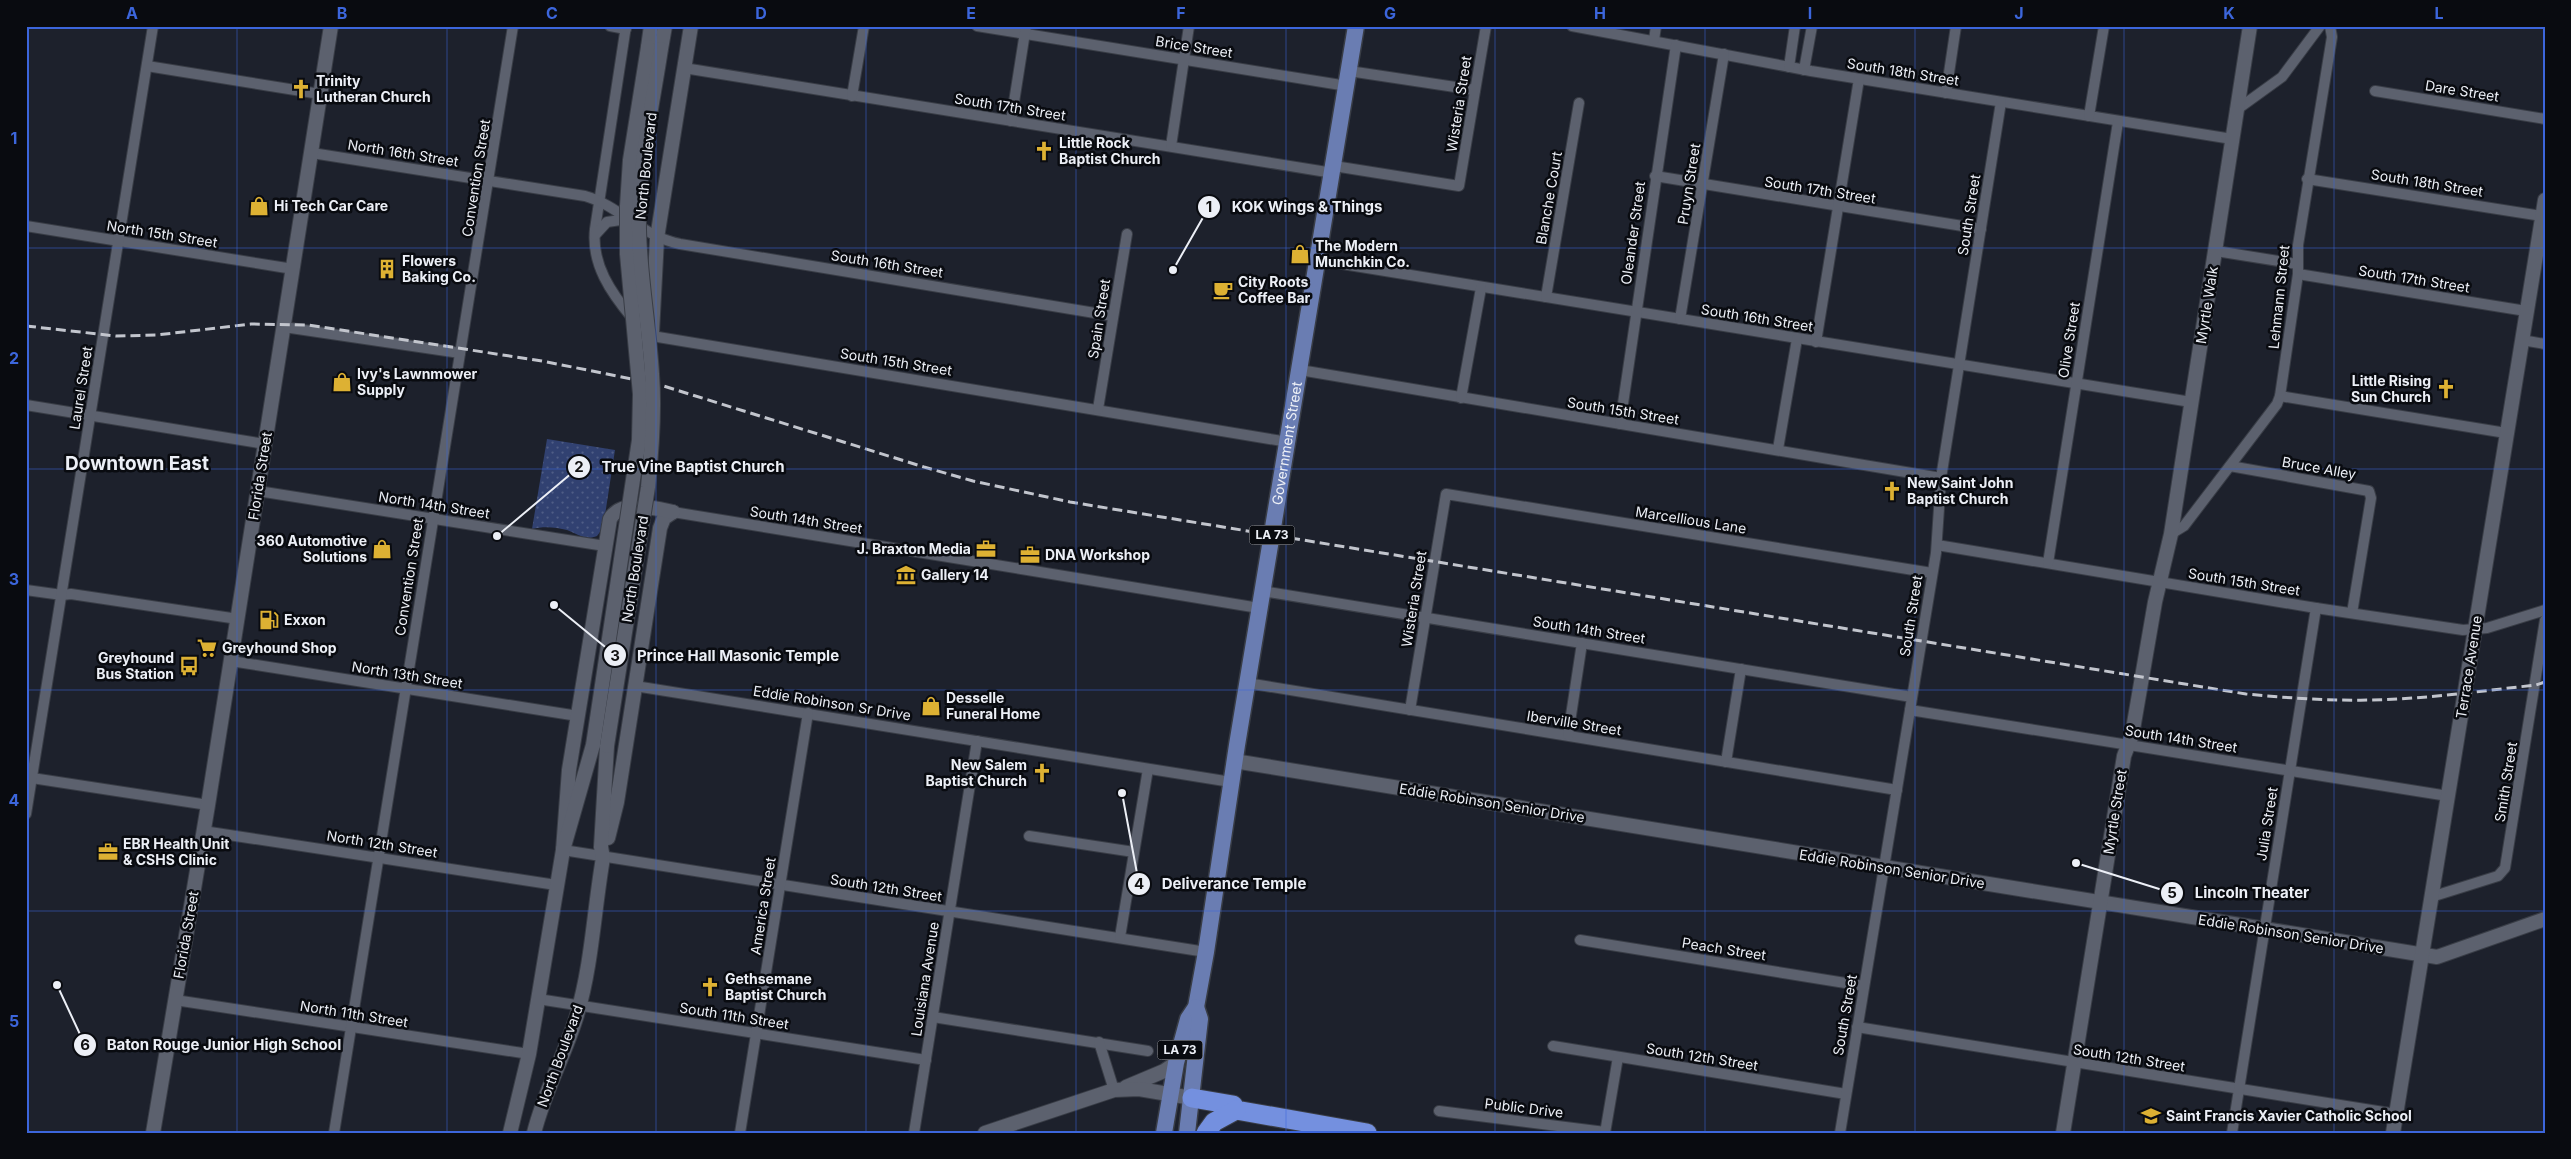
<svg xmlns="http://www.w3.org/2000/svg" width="2571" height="1159" font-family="Inter,sans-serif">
  <defs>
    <pattern id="park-dots" width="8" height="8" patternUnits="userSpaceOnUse" patternTransform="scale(1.25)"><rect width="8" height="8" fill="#314171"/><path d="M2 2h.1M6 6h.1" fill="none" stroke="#4f5d86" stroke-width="1.8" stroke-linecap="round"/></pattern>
  </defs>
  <rect width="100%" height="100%" fill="#1d212c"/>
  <path fill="url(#park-dots)" d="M 547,439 L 615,450 L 603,528 L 597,536 C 585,541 578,534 567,530 C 556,527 543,526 532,529 Z"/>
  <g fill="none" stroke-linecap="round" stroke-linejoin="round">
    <defs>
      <g id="street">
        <path d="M 610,26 L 626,29"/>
        <path d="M 626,26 L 595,229 C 591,264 611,293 633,319"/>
        <path d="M 977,26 L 1347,86"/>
        <path d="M 1572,26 L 1811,71 L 2232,139"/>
        <path d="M 1654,40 L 1656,26"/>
        <path d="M 147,66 L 320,94"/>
        <path d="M 1789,67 L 1795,26"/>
        <path d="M 684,68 L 1333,173"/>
        <path d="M 1804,70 L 1812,26"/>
        <path d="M 1349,71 L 1475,90"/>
        <path d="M 2375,91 L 2545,119"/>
        <path d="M 1946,93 L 1956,26"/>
        <path d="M 852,96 L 864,26"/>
        <path d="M 2235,111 L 2282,77 L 2320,26"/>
        <path d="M 2089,116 L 2104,26"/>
        <path d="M 1011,121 L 1026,26"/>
        <path d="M 1171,146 L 1189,26"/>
        <path d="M 312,153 L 585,196 C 620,206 641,236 680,244 L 1113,316"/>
        <path d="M 1334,166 L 1459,186 L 1486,26"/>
        <path d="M 1655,176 L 1981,229"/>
        <path d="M 2307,179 L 2542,216"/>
        <path d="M 26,226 L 293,269"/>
        <path d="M 595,235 L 607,222 L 627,219"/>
        <path d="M 2216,251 L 2297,264"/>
        <path d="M 1318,260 L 2191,402"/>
        <path d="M 2298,274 L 2526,311"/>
        <path d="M 1546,297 L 1579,103"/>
        <path d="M 1680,319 L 1724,54"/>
        <path d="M 284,327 L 460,353"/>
        <path d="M 646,333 L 652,336 L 1288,442"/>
        <path d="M 2522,340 L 2545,344"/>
        <path d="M 1816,342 L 1859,79"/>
        <path d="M 1300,370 L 1941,478"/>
        <path d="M 2280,396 L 2506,433"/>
        <path d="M 1461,398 L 1481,288"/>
        <path d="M 26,405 L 265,444"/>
        <path d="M 1098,409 L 1127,234"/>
        <path d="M 1620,424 L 1676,45"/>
        <path d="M 1778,449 L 1797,339"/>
        <path d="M 2230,466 L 2369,491 L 2371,498 L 2352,613"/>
        <path d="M 258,491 L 605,546"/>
        <path d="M 673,512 L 1259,608"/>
        <path d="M 2171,534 L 2184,526 L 2277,404 L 2280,396 L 2298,274 L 2298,245 L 2332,37 L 2330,26"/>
        <path d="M 1937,545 L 2316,608 L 2463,630 L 2487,628 L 2545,610"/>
        <path d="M 2048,563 L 2118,122"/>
        <path d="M 26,590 L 62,595 L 71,594 L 238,619"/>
        <path d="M 1262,591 L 1912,697"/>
        <path d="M 231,661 L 578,716"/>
        <path d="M 1247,683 L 1897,790"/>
        <path d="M 635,686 L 1231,782"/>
        <path d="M 1410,710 L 1446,494 L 1932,573"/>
        <path d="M 1910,710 L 2448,796"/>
        <path d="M 1568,735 L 1582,643"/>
        <path d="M 1726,762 L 1741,669"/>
        <path d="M 32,778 L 208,805"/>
        <path d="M 26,814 L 153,26"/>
        <path d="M 203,831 L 556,885"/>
        <path d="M 1029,836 L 1134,852"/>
        <path d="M 563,850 L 1206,952"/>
        <path d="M 2431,897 L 2498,876 L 2505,868 L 2545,620"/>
        <path d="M 1120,937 L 1148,769"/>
        <path d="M 1580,940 L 1864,986"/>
        <path d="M 538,999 L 926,1060"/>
        <path d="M 175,1000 L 529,1054"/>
        <path d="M 933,1017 L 1148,1051"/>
        <path d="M 1857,1027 L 2396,1114"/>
        <path d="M 1099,1042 L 1114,1090"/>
        <path d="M 1553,1046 L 1846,1094"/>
        <path d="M 1439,1111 L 1605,1132"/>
        <path d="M 334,1133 L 513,26"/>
        <path d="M 740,1133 L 808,713"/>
        <path d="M 914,1133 L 977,741"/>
        <path d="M 1605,1133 L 1618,1057"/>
        <path d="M 1840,1133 L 1936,553 L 1941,478 L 2001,102"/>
        <path d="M 2232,1133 L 2316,608"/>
      </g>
      <g id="secondary">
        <path d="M 648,47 L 651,26"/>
        <path d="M 661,49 L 665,26"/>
        <path d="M 652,333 L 657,238 L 691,26"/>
        <path d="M 1234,761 L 2437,957 L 2545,919"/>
        <path d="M 608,838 L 617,802 L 660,528 L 664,518 L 673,512"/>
        <path d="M 563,850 L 569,770 L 610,519 C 621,499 655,508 673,512"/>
        <path d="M 1126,1087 L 1164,1071 L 1176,1063"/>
        <path d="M 153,1133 L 208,805 L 331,26"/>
        <path d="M 510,1133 L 529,1054 L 563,850 L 593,745"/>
        <path d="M 534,1133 C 544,1092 565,1055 577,1015 C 592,964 594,910 603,858 L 601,847 L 607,746"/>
        <path d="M 985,1133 L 1114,1090 L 1139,1089 L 1192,1098"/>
        <path d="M 2063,1133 L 2124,756 L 2132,735 L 2155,602 L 2171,534 L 2250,26"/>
        <path d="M 2393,1133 L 2545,200"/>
      </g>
      <g id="primary">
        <path id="s1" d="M 1164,1133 L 1176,1063 L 1188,1019 L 1196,1007 L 1206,952 L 1237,745 L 1356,26"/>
        <path d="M 1187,1133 L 1200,1019 L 1196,1007"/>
      </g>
      <g id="highway">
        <path d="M 1192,1098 L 1233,1105 L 1236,1110 L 1367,1133"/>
        <path d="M 1206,1133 L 1214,1122 L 1236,1110"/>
      </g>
    </defs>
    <use href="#street" stroke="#393d46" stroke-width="12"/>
    <use href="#secondary" stroke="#393d46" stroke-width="16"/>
    <use href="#primary" stroke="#393d46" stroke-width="19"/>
    <use href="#highway" stroke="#393d46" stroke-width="21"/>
    <use href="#street" stroke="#5c616e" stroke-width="10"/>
    <use href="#secondary" stroke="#5c616e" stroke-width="14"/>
    <use href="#primary" stroke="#6a7db2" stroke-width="16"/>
    <use href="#highway" stroke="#7490df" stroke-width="19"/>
    <path stroke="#c2c5cd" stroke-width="3" stroke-dasharray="10 5" stroke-linecap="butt" d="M 26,326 L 116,336 L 157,335 L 251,324 L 308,325 L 542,361 L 657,384 L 924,467 L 973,481 L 1070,502 L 2246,694 C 2288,698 2330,701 2372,700 C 2426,699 2481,691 2536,685 L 2545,682"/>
    <defs>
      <g id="secondary-bridge">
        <path d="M 593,745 L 639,440 L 640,394 L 627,254 L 627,206 L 630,160 L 648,47"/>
        <path d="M 607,746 L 648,487 C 652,449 655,412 652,374 C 649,325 640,278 639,230 C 638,169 652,108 661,49"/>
      </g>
    </defs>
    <use href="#secondary-bridge" stroke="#393d46" stroke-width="16" stroke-linecap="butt"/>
    <use href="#secondary-bridge" stroke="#5c616e" stroke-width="14"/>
  </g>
  <path fill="none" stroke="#3c66dc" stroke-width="1" stroke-opacity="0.55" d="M 237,26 L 237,1133M 447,26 L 447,1133M 656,26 L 656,1133M 866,26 L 866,1133M 1076,26 L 1076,1133M 1286,26 L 1286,1133M 1495,26 L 1495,1133M 1705,26 L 1705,1133M 1915,26 L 1915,1133M 2124,26 L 2124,1133M 2334,26 L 2334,1133M 26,248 L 2545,248M 26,469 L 2545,469M 26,690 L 2545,690M 26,911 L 2545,911"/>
  <defs>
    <symbol id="church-bare" viewBox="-9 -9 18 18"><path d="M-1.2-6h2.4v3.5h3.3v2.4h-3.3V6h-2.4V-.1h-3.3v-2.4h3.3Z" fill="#ddb133" stroke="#090b10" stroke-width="2.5" paint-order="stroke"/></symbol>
    <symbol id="shop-bare" viewBox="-9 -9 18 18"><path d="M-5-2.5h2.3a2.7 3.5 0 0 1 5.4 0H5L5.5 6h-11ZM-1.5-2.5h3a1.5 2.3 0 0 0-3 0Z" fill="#ddb133" stroke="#090b10" stroke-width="2.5" paint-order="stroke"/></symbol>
    <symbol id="building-bare" viewBox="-9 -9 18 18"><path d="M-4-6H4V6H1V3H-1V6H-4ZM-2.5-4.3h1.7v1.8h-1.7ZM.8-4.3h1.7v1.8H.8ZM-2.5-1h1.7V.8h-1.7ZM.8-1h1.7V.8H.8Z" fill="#ddb133" stroke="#090b10" stroke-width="2.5" paint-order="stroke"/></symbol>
    <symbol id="cafe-bare" viewBox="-9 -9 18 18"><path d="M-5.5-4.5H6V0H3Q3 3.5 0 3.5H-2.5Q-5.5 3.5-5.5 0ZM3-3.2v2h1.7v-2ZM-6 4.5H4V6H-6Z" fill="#ddb133" stroke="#090b10" stroke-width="2.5" paint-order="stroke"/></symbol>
    <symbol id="office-bare" viewBox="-9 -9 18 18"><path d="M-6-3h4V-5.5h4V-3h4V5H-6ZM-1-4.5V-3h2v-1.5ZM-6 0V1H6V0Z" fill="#ddb133" stroke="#090b10" stroke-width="2.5" paint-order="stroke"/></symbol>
    <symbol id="museum-bare" viewBox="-9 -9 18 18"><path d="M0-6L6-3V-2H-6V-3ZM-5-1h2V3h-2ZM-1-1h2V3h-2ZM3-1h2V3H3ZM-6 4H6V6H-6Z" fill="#ddb133" stroke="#090b10" stroke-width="2.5" paint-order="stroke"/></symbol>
    <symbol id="fuel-bare" viewBox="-9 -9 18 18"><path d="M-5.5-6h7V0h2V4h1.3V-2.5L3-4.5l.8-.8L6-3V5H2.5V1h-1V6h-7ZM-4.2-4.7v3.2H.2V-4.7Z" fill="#ddb133" stroke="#090b10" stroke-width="2.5" paint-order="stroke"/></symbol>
    <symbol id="supermarket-bare" viewBox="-9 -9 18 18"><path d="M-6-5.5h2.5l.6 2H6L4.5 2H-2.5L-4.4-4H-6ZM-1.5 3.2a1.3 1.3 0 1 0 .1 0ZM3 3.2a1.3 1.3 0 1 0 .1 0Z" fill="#ddb133" stroke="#090b10" stroke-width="2.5" paint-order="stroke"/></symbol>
    <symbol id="bus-bare" viewBox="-9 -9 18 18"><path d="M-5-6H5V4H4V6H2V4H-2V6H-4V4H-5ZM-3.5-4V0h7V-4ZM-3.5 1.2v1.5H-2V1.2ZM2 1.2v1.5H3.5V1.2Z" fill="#ddb133" stroke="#090b10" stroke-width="2.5" paint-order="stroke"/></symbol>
    <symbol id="school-bare" viewBox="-9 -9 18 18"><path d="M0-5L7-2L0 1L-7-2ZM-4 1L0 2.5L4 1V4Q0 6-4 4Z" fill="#ddb133" stroke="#090b10" stroke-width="2.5" paint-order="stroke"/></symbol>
  </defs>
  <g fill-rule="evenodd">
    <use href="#church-bare" x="287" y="75" width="28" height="28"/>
    <use href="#church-bare" x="1030" y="137" width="28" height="28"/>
    <use href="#shop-bare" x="245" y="192" width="28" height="28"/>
    <use href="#shop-bare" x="1286" y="240" width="28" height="28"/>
    <use href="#building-bare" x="373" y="255" width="28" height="28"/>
    <use href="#cafe-bare" x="1209" y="276" width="28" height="28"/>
    <use href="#shop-bare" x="328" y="368" width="28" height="28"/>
    <use href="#church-bare" x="2432" y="375" width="28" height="28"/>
    <use href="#church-bare" x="1878" y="477" width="28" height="28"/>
    <use href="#shop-bare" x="368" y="535" width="28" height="28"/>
    <use href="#office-bare" x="972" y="535" width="28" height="28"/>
    <use href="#office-bare" x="1016" y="541" width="28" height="28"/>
    <use href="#museum-bare" x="892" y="561" width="28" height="28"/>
    <use href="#fuel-bare" x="255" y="606" width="28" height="28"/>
    <use href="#supermarket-bare" x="193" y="634" width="28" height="28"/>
    <use href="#bus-bare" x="175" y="652" width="28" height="28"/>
    <use href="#shop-bare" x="917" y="692" width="28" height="28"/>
    <use href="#church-bare" x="1028" y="759" width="28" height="28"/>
    <use href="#office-bare" x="94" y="838" width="28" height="28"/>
    <use href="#church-bare" x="696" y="973" width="28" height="28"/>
    <use href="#school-bare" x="2137" y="1102" width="28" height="28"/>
  </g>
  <g text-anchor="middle" stroke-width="5" stroke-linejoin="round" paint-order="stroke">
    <g fill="#090b10" stroke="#a8abb1" stroke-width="1">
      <rect x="1249.5" y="525.5" width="45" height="19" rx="4"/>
      <rect x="1157.5" y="1040.5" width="45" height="19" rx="4"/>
    </g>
    <g font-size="12" font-weight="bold" fill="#eceff6">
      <text x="1272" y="539">LA 73</text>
      <text x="1180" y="1054">LA 73</text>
    </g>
    <g font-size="14" fill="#eceff6" stroke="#090b10">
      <text transform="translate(1194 47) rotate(9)" y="5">Brice Street</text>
      <text transform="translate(1903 72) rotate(9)" y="5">South 18th Street</text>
      <text transform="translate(2462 91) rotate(9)" y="5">Dare Street</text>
      <text transform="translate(1459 104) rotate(-81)" y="5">Wisteria Street</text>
      <text transform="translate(1010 107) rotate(9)" y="5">South 17th Street</text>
      <text transform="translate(403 153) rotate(9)" y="5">North 16th Street</text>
      <text transform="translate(646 166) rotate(-84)" y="5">North Boulevard</text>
      <text transform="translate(476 178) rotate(-81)" y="5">Convention Street</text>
      <text transform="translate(2427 183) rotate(9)" y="5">South 18th Street</text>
      <text transform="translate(1689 184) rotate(-81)" y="5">Pruyn Street</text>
      <text transform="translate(1820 190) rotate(9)" y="5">South 17th Street</text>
      <text transform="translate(1549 198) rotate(-80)" y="5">Blanche Court</text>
      <text transform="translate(1969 215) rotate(-81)" y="5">South Street</text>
      <text transform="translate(1633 233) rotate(-82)" y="5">Oleander Street</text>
      <text transform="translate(162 234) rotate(9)" y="5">North 15th Street</text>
      <text transform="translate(887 264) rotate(9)" y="5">South 16th Street</text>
      <text transform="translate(2414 279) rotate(9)" y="5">South 17th Street</text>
      <text transform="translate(2279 297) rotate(-84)" y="5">Lehmann Street</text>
      <text transform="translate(2207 305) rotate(-81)" y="5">Myrtle Walk</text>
      <text transform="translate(1757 318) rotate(9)" y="5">South 16th Street</text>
      <text transform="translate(1099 319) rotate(-81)" y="5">Spain Street</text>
      <text transform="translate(2069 340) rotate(-81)" y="5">Olive Street</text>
      <text transform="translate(896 362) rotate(9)" y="5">South 15th Street</text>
      <text transform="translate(81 388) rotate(-81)" y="5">Laurel Street</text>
      <text transform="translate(1623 411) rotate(9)" y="5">South 15th Street</text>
      <text dy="5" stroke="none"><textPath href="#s1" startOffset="702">Government Street</textPath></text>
      <text transform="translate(2319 468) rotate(10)" y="5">Bruce Alley</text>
      <text transform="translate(260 476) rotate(-81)" y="5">Florida Street</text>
      <text transform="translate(434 505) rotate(9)" y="5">North 14th Street</text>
      <text transform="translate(806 520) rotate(9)" y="5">South 14th Street</text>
      <text transform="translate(1691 520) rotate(9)" y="5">Marcellious Lane</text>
      <text transform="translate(635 569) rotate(-81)" y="5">North Boulevard</text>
      <text transform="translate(409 577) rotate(-81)" y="5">Convention Street</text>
      <text transform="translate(2244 582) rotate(9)" y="5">South 15th Street</text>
      <text transform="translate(1414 599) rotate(-81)" y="5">Wisteria Street</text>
      <text transform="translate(1911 616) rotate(-81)" y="5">South Street</text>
      <text transform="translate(1589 630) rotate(9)" y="5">South 14th Street</text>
      <text transform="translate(2469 667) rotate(-81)" y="5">Terrace Avenue</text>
      <text transform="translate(407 675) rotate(9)" y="5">North 13th Street</text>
      <text transform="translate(832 703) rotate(9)" y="5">Eddie Robinson Sr Drive</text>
      <text transform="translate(1574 723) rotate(9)" y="5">Iberville Street</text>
      <text transform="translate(2181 739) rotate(9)" y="5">South 14th Street</text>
      <text transform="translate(2506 782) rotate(-81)" y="5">Smith Street</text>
      <text transform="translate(1492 803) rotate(9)" y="5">Eddie Robinson Senior Drive</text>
      <text transform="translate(2115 812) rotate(-81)" y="5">Myrtle Street</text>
      <text transform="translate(2267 824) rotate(-81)" y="5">Julia Street</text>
      <text transform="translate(382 844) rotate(9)" y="5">North 12th Street</text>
      <text transform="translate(1892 869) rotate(9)" y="5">Eddie Robinson Senior Drive</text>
      <text transform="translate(886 888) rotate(9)" y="5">South 12th Street</text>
      <text transform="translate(763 906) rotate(-81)" y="5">America Street</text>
      <text transform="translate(2291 934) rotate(9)" y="5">Eddie Robinson Senior Drive</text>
      <text transform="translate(186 935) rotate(-80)" y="5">Florida Street</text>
      <text transform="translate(1724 949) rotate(9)" y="5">Peach Street</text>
      <text transform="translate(925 979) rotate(-81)" y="5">Louisiana Avenue</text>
      <text transform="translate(354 1014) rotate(9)" y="5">North 11th Street</text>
      <text transform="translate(1845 1015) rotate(-80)" y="5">South Street</text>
      <text transform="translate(734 1016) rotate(9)" y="5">South 11th Street</text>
      <text transform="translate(560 1056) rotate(-70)" y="5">North Boulevard</text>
      <text transform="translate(1702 1057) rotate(9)" y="5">South 12th Street</text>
      <text transform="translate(2129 1058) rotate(9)" y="5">South 12th Street</text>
      <text transform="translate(1524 1108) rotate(7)" y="5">Public Drive</text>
    </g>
    <g font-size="14" font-weight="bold" fill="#eceff6" stroke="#090b10" text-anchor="start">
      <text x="316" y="86">Trinity<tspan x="316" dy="16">Lutheran Church</tspan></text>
      <text x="1059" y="148">Little Rock<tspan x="1059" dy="16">Baptist Church</tspan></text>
      <text x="274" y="211">Hi Tech Car Care</text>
      <text x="1315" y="251">The Modern<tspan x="1315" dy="16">Munchkin Co.</tspan></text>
      <text x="402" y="266">Flowers<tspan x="402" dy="16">Baking Co.</tspan></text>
      <text x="1238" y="287">City Roots<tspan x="1238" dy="16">Coffee Bar</tspan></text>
      <text x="357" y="379">Ivy's Lawnmower<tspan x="357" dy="16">Supply</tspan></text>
      <text x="2431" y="386" text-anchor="end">Little Rising<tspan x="2431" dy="16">Sun Church</tspan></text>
      <text x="1907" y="488">New Saint John<tspan x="1907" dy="16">Baptist Church</tspan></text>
      <text x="367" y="546" text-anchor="end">360 Automotive<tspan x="367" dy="16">Solutions</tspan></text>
      <text x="971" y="554" text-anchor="end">J. Braxton Media</text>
      <text x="1045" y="560">DNA Workshop</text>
      <text x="921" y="580">Gallery 14</text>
      <text x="284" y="625">Exxon</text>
      <text x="222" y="653">Greyhound Shop</text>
      <text x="174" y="663" text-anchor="end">Greyhound<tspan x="174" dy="16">Bus Station</tspan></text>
      <text x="946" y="703">Desselle<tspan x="946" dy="16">Funeral Home</tspan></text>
      <text x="1027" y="770" text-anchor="end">New Salem<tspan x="1027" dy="16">Baptist Church</tspan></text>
      <text x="123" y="849">EBR Health Unit<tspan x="123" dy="16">&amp; CSHS Clinic</tspan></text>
      <text x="725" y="984">Gethsemane<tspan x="725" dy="16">Baptist Church</tspan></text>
      <text x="2166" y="1121">Saint Francis Xavier Catholic School</text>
    </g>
    <g font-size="19" font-weight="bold" fill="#eceff6" stroke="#090b10">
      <text x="137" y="470">Downtown East</text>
    </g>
  </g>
  <path fill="none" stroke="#eceff6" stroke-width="2" d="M1173 270L1209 207M497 536L579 467M554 605L615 655M1122 793L1139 884M2076 863L2172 893M57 985L85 1045"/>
  <g fill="#eceff6" stroke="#090b10" stroke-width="2">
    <circle cx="1173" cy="270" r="5"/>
    <circle cx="497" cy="536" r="5"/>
    <circle cx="554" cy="605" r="5"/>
    <circle cx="1122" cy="793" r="5"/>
    <circle cx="2076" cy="863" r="5"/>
    <circle cx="57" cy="985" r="5"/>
    <circle cx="1209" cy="207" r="12"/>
    <circle cx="579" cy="467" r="12"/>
    <circle cx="615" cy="655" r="12"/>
    <circle cx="1139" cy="884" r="12"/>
    <circle cx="2172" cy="893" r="12"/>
    <circle cx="85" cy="1045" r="12"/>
  </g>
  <g font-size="15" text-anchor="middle" font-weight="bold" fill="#111">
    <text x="1209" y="212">1</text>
    <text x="579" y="472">2</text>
    <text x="615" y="661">3</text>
    <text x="1139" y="889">4</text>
    <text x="2172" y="898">5</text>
    <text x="85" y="1050">6</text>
  </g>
  <g font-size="15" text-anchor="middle" font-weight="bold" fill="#eceff6" stroke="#090b10" stroke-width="5" stroke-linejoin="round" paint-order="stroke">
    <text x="1307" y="212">KOK Wings &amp; Things</text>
    <text x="693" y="472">True Vine Baptist Church</text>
    <text x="738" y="661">Prince Hall Masonic Temple</text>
    <text x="1234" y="889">Deliverance Temple</text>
    <text x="2252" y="898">Lincoln Theater</text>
    <text x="224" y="1050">Baton Rouge Junior High School</text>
  </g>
  <rect width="2571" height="1159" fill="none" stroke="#090b10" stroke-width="55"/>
  <rect x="28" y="28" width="2516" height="1104" fill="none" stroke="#3c66dc" stroke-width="2"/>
  <g font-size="16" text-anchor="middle" font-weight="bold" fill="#3c66dc">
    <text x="132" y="19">A</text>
    <text x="342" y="19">B</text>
    <text x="552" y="19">C</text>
    <text x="761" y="19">D</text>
    <text x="971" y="19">E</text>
    <text x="1181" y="19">F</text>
    <text x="1390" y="19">G</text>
    <text x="1600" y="19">H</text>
    <text x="1810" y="19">I</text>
    <text x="2019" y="19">J</text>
    <text x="2229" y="19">K</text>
    <text x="2439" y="19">L</text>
    <text x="14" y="144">1</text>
    <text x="14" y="364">2</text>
    <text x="14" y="585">3</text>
    <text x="14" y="806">4</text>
    <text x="14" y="1027">5</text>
  </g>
</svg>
